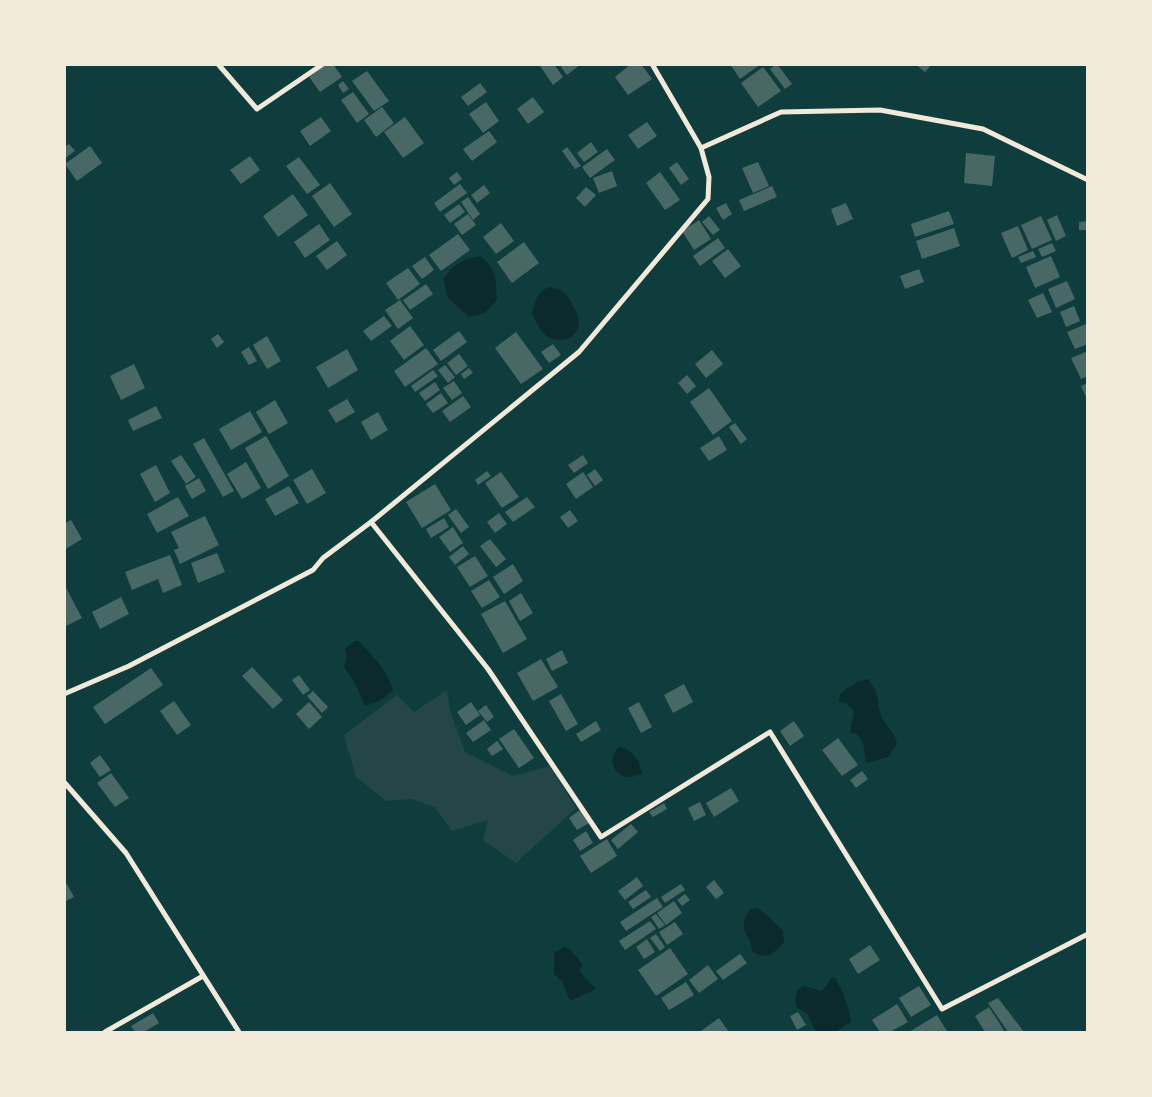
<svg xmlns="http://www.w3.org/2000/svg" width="1152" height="1097" font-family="'Source Serif 4',serif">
  <rect width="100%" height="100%" fill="#0f3d3e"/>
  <path fill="#244646" d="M 447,690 L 450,711 L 465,752 L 513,776 L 550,766 L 576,808 L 516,863 L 483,840 L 488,820 L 452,831 L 435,807 L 411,799 L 386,801 L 356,777 L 344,735 L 397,695 L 414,712 Z"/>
  <g fill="#0a2a2b">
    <path d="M 480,256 C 498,270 495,278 497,299 C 488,311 484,315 469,317 L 448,298 L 443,279 C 453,265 463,259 480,256 Z"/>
    <path d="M 551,287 C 564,290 569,296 574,308 C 576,312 579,317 579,321 C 579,341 557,345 544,334 C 539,329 536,320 532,314 C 535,302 538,289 551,287 Z"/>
    <path d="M 355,641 L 359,641 C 372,656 388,671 393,690 L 381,700 L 365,706 L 355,683 L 344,667 L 347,655 L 345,649 Z"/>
    <path d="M 868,679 C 881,696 876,699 881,715 C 885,726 895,732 897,744 L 888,757 L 866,763 L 863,742 L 857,734 L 850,733 L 854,711 L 847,704 L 839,702 L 840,694 C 849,686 857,681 868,679 Z"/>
    <path d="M 619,747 C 634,750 640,760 642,774 C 637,775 632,778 627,777 C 611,773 608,757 619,747 Z"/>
    <path d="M 757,908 L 766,914 L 783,931 L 784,942 C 772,954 769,960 752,952 C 752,932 735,934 750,909 Z"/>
    <path d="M 565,947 L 571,950 L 583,965 L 579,971 L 596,989 L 570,1001 L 562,981 L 554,974 L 554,953 Z"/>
    <path d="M 832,977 L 835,978 C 843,992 849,1006 851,1022 L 835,1032 L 816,1032 L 807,1013 L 799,1009 L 795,1003 L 797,990 L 804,986 L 822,991 Z"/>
  </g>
  <g fill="#486865">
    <path d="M 326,64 L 333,64 L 342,77 L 320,92 L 309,77 Z"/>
    <path d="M 542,64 L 554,64 L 563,77 L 553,85 L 540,66 Z"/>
    <path d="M 564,64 L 581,64 L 567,75 L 561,67 Z"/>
    <path d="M 631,64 L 641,64 L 652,79 L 628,95 L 615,77 Z"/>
    <path d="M 730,64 L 761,64 L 740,79 Z"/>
    <path d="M 777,64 L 792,84 L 785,89 L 770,69 Z"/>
    <path d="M 915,64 L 932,64 L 925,72 Z"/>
    <path d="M 763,67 L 781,91 L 758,107 L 741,83 Z"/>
    <path d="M 367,71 L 389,101 L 374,111 L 352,81 Z"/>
    <path d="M 343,81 L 349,89 L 343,93 L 338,85 Z"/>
    <path d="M 480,83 L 487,92 L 468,106 L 461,97 Z"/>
    <path d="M 353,92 L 369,114 L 357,123 L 341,100 Z"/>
    <path d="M 533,97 L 544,112 L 528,124 L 517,109 Z"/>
    <path d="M 486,102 L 499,121 L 483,133 L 469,114 Z"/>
    <path d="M 382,107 L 394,123 L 376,137 L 364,120 Z"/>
    <path d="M 321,117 L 331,131 L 310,146 L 300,131 Z"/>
    <path d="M 405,117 L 424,143 L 403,158 L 384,132 Z"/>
    <path d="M 647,122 L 657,136 L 638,149 L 628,135 Z"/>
    <path d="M 489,131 L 497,142 L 472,161 L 463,149 Z"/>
    <path d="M 591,142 L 598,152 L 584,162 L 577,153 Z"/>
    <path d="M 69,144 L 75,151 L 64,159 L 64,147 Z"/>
    <path d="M 90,146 L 102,163 L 77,181 L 65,164 Z"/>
    <path d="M 567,147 L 581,166 L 575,169 L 562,151 Z"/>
    <path d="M 607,149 L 615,160 L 590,178 L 582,167 Z"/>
    <path d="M 966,153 L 995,156 L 992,186 L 964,183 Z"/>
    <path d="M 250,156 L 260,170 L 241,184 L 230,170 Z"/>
    <path d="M 299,157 L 320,185 L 307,194 L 286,166 Z"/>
    <path d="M 677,162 L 689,179 L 681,185 L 669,168 Z"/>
    <path d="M 758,162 L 769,186 L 753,193 L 742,168 Z"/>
    <path d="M 612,171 L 617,186 L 599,193 L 593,178 Z"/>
    <path d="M 457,172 L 462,179 L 454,185 L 449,178 Z"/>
    <path d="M 660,172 L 680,200 L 665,210 L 646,183 Z"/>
    <path d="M 330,183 L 352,214 L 334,227 L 312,196 Z"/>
    <path d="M 460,184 L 467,193 L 440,212 L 434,203 Z"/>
    <path d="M 484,185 L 490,193 L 477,203 L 471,195 Z"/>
    <path d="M 772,186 L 777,197 L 744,211 L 739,200 Z"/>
    <path d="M 586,187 L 596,195 L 585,207 L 576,198 Z"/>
    <path d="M 293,194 L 308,215 L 278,237 L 263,216 Z"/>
    <path d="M 468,197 L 480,214 L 473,220 L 461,202 Z"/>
    <path d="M 726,203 L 732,214 L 723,220 L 716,208 Z"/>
    <path d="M 846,203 L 853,219 L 837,226 L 831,209 Z"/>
    <path d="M 459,204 L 465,212 L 450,223 L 444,215 Z"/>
    <path d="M 949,211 L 954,224 L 915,237 L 911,224 Z"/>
    <path d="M 468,214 L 476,225 L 462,235 L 454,224 Z"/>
    <path d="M 1057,215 L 1066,236 L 1056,241 L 1047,220 Z"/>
    <path d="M 709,216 L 720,230 L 713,235 L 702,222 Z"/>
    <path d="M 1041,216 L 1052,240 L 1032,249 L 1021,225 Z"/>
    <path d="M 699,220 L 711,239 L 694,250 L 682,231 Z"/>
    <path d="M 1088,221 L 1088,230 L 1079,230 L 1079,222 Z"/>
    <path d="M 501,223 L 514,241 L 496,254 L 483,237 Z"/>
    <path d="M 319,224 L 330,240 L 305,258 L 294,242 Z"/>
    <path d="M 1018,226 L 1028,250 L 1012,258 L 1001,233 Z"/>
    <path d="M 954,228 L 960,246 L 922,259 L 916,241 Z"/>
    <path d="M 458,234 L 470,250 L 441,271 L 429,255 Z"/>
    <path d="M 718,238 L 725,248 L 700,266 L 693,256 Z"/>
    <path d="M 337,241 L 347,255 L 327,270 L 316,256 Z"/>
    <path d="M 524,242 L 539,263 L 512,283 L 497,262 Z"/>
    <path d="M 1052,243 L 1056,251 L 1042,257 L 1038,249 Z"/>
    <path d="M 728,249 L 741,266 L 725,278 L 712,261 Z"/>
    <path d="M 1033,251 L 1036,257 L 1021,263 L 1018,257 Z"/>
    <path d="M 1051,256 L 1060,277 L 1035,288 L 1026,267 Z"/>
    <path d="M 425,257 L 434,270 L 422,279 L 412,266 Z"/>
    <path d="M 408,268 L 420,284 L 398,300 L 386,283 Z"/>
    <path d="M 919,269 L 924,282 L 905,289 L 900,276 Z"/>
    <path d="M 1067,281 L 1075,299 L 1056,308 L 1048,289 Z"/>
    <path d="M 426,284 L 433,294 L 410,310 L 403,300 Z"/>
    <path d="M 1043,293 L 1052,312 L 1037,318 L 1028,300 Z"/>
    <path d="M 400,300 L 413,318 L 398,329 L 385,310 Z"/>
    <path d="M 1074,306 L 1080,321 L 1066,327 L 1060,312 Z"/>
    <path d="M 384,316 L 392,326 L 371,341 L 363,331 Z"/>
    <path d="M 1086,324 L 1088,328 L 1088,344 L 1075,349 L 1067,332 Z"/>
    <path d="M 410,326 L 424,345 L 404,360 L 390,341 Z"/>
    <path d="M 459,331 L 467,342 L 441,361 L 433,350 Z"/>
    <path d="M 516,332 L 543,369 L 521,384 L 495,348 Z"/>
    <path d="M 218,334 L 224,342 L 217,348 L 211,339 Z"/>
    <path d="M 267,336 L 281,361 L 267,369 L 253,345 Z"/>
    <path d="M 553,344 L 561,355 L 549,363 L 541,352 Z"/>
    <path d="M 249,347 L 257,361 L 249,365 L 241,352 Z"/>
    <path d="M 426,348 L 438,364 L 405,387 L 394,371 Z"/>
    <path d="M 347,349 L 358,370 L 328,388 L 316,367 Z"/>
    <path d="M 712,350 L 723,364 L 706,378 L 695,364 Z"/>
    <path d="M 1088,351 L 1088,376 L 1081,379 L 1071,358 Z"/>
    <path d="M 459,354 L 468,366 L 456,375 L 447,363 Z"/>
    <path d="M 134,364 L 145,388 L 121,400 L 110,376 Z"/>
    <path d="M 445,365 L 455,377 L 448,383 L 438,370 Z"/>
    <path d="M 469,368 L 473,373 L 464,379 L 461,374 Z"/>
    <path d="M 433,370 L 438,376 L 415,392 L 411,386 Z"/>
    <path d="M 687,375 L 696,386 L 687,394 L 678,383 Z"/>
    <path d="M 454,381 L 462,393 L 452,400 L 443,388 Z"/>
    <path d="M 435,382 L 440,390 L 425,401 L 419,393 Z"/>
    <path d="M 1088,383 L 1088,401 L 1081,386 Z"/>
    <path d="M 709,388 L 732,421 L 713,435 L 690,402 Z"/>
    <path d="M 441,393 L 448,403 L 433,413 L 426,404 Z"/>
    <path d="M 463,396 L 471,407 L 450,422 L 442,411 Z"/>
    <path d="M 347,399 L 355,412 L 336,423 L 328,410 Z"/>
    <path d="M 275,400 L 288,423 L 269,434 L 256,412 Z"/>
    <path d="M 156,406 L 162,418 L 133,431 L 128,420 Z"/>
    <path d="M 250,411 L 262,432 L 231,450 L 219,429 Z"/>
    <path d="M 378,412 L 388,430 L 371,440 L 361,422 Z"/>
    <path d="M 735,423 L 747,439 L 741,444 L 729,427 Z"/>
    <path d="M 266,436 L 289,476 L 268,489 L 245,448 Z"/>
    <path d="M 719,436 L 727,450 L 709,461 L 700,448 Z"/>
    <path d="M 204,438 L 234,491 L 223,497 L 193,444 Z"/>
    <path d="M 181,455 L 196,477 L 186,484 L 171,461 Z"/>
    <path d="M 583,455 L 588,463 L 574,473 L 568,465 Z"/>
    <path d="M 246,462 L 261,488 L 242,499 L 227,474 Z"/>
    <path d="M 156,465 L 170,493 L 155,502 L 140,474 Z"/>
    <path d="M 312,469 L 326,493 L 307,504 L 293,480 Z"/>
    <path d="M 595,469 L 603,480 L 595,486 L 587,475 Z"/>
    <path d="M 487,471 L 491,476 L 478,485 L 475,480 Z"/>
    <path d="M 501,472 L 519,497 L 502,508 L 485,483 Z"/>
    <path d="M 583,472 L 593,487 L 576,499 L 566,484 Z"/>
    <path d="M 199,478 L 206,491 L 192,499 L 185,486 Z"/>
    <path d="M 435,484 L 451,510 L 422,528 L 406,502 Z"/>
    <path d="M 289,486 L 299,503 L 275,516 L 265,499 Z"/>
    <path d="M 178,497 L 189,516 L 157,533 L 147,514 Z"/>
    <path d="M 527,497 L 535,507 L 513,522 L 505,512 Z"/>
    <path d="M 456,509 L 469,527 L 461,533 L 448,515 Z"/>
    <path d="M 570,510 L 578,521 L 568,528 L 560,517 Z"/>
    <path d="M 499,513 L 507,524 L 495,533 L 487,522 Z"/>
    <path d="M 205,516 L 219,545 L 180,564 L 174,550 L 179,548 L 171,532 Z"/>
    <path d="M 444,518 L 449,527 L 431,538 L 426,529 Z"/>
    <path d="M 71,520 L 82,539 L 64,550 L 64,524 Z"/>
    <path d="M 453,527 L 463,543 L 450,552 L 439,537 Z"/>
    <path d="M 490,539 L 506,559 L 496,567 L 480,546 Z"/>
    <path d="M 463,546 L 469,554 L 455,565 L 449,557 Z"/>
    <path d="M 217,553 L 225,572 L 198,583 L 191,563 Z"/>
    <path d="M 170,555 L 182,585 L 163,593 L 158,579 L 132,590 L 125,572 Z"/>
    <path d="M 475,556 L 488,576 L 470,587 L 457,567 Z"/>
    <path d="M 513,564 L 523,581 L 504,594 L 493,577 Z"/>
    <path d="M 489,580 L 500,597 L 482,608 L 471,591 Z"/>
    <path d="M 66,588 L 82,618 L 64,627 L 64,589 Z"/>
    <path d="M 521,593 L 533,613 L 520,621 L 509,601 Z"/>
    <path d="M 121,597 L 129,614 L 100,629 L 92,612 Z"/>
    <path d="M 505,601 L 527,639 L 503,653 L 481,614 Z"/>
    <path d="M 562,650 L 568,663 L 552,671 L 546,659 Z"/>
    <path d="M 541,659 L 558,687 L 533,701 L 517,673 Z"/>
    <path d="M 252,667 L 283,700 L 273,709 L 242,676 Z"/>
    <path d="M 151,668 L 163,685 L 105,724 L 93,707 Z"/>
    <path d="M 299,675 L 310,690 L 303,695 L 292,680 Z"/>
    <path d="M 684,684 L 693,702 L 673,713 L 664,695 Z"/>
    <path d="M 313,691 L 328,707 L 322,713 L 307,696 Z"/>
    <path d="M 561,694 L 578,724 L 566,731 L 549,701 Z"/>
    <path d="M 174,701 L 191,725 L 177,735 L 160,711 Z"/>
    <path d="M 309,702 L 322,717 L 309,729 L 296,714 Z"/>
    <path d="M 471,702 L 480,715 L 466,725 L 457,712 Z"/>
    <path d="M 639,702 L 652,727 L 641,733 L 628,708 Z"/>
    <path d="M 486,705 L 494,717 L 487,722 L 478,711 Z"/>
    <path d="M 484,720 L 491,730 L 473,742 L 466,733 Z"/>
    <path d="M 596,721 L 601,730 L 581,742 L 576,734 Z"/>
    <path d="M 794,721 L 804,736 L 790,746 L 780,731 Z"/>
    <path d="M 514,729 L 534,758 L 519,768 L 499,739 Z"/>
    <path d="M 838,738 L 858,765 L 842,776 L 822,750 Z"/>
    <path d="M 497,741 L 503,749 L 492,756 L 487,749 Z"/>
    <path d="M 100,755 L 111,770 L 100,777 L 90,763 Z"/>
    <path d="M 862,771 L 868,779 L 856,788 L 850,780 Z"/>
    <path d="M 111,773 L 129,798 L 115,807 L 97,783 Z"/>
    <path d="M 731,788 L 739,801 L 714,817 L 706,803 Z"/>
    <path d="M 700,802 L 706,815 L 694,821 L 688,808 Z"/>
    <path d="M 664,803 L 667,809 L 653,817 L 649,812 Z"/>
    <path d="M 580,810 L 589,823 L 577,830 L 569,818 Z"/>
    <path d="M 631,824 L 638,832 L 618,849 L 611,840 Z"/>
    <path d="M 586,831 L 593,843 L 580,851 L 573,840 Z"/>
    <path d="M 607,839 L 617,856 L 591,873 L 580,856 Z"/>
    <path d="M 637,877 L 643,886 L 625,900 L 618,891 Z"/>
    <path d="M 714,880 L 724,893 L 716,899 L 706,887 Z"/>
    <path d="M 67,884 L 74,897 L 64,902 L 64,885 Z"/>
    <path d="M 681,884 L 685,890 L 665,903 L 661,897 Z"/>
    <path d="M 646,890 L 651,897 L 633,909 L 628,902 Z"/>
    <path d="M 685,894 L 690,900 L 682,906 L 677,900 Z"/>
    <path d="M 657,898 L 663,907 L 626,931 L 620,922 Z"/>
    <path d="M 674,901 L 682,913 L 666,925 L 657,913 Z"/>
    <path d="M 656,914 L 665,925 L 659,929 L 651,917 Z"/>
    <path d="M 650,921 L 656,929 L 625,950 L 619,941 Z"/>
    <path d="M 675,922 L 683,934 L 667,945 L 659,932 Z"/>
    <path d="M 656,934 L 665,947 L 660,951 L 650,938 Z"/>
    <path d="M 647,939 L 655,952 L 644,959 L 636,947 Z"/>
    <path d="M 870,945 L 880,960 L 858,974 L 849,959 Z"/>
    <path d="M 670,948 L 688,974 L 656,996 L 638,970 Z"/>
    <path d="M 740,954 L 747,963 L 723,980 L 716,971 Z"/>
    <path d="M 708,965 L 718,979 L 699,993 L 689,980 Z"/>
    <path d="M 686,982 L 694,995 L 669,1010 L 661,998 Z"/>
    <path d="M 919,986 L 931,1005 L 911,1017 L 899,998 Z"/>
    <path d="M 998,998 L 1024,1032 L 1008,1032 L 988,1003 Z"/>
    <path d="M 897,1004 L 908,1022 L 890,1032 L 880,1032 L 872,1020 Z"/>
    <path d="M 989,1007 L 1005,1032 L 985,1032 L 975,1016 Z"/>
    <path d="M 798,1012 L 806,1025 L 797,1030 L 790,1016 Z"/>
    <path d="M 153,1013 L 159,1023 L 144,1032 L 135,1032 L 131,1026 Z"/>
    <path d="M 937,1015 L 947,1031 L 909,1032 Z"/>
    <path d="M 719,1018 L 729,1032 L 702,1032 L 701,1031 Z"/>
  </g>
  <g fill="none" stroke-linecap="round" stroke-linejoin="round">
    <g stroke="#f1e9da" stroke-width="5">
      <path d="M 218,64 L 257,109 L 323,64"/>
      <path d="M 701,148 L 781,112 L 880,110 L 983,129 L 1088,180"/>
      <path d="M 371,522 L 488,669 L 601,837 L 770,732 L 942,1009 L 1088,934"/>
      <path d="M 64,694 L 129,666 L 313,570 L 323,558 L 371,522 L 579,352 L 708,199 L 709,177 L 701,148 L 652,64"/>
      <path d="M 64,782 L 126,853 L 239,1032"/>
      <path d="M 105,1032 L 203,976"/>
    </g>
  </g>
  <rect width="1152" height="1097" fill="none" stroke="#f1e9da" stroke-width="132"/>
</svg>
